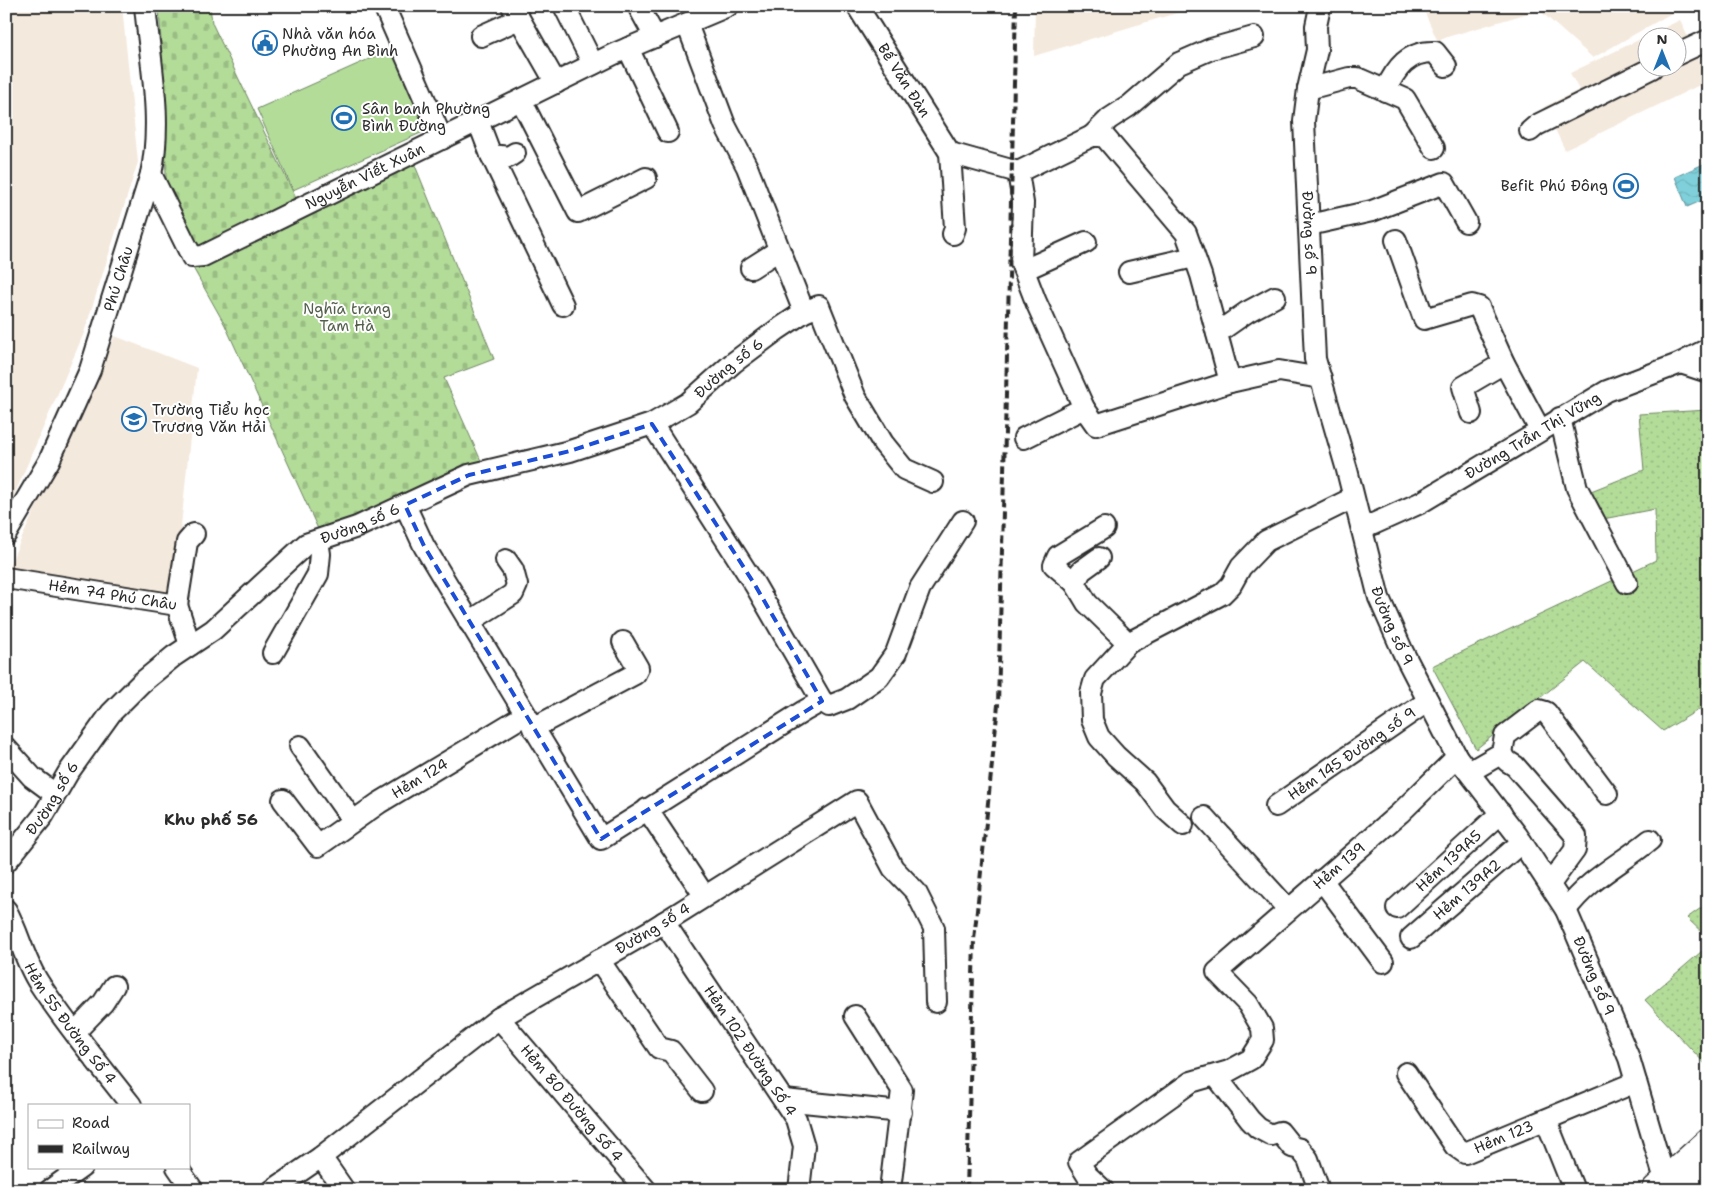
<svg xmlns="http://www.w3.org/2000/svg" width="1714" height="1196" font-family="'Shantell Sans',sans-serif">
  <defs>
    <pattern id="grass-dots" width="8" height="8" patternUnits="userSpaceOnUse" patternTransform="scale(1.25)"><rect width="8" height="8" fill="#b3dc99"/><path d="M2 2h.1M6 6h.1" fill="none" stroke="#9abd84" stroke-width="1.8" stroke-linecap="round"/></pattern>
    <pattern id="cemetery-stones" width="16" height="16" patternUnits="userSpaceOnUse" patternTransform="scale(1.25)"><rect width="16" height="16" fill="#b3dc99"/><path d="M2 7V4a2 2 0 0 1 4 0v3zM10 15v-3a2 2 0 0 1 4 0v3z" fill="#9abd84"/></pattern>
    <pattern id="water-waves" width="16" height="10" patternUnits="userSpaceOnUse" patternTransform="scale(1.25)"><rect width="16" height="10" fill="#7fd0da"/><path d="M0 5q4-4 8 0t8 0" fill="none" stroke="#6eb3bb"/></pattern>
  </defs>
  <rect width="100%" height="100%" fill="#fff"/>
  <filter id="ink" filterUnits="userSpaceOnUse"><feTurbulence type="fractalNoise" baseFrequency=".02" numOctaves="2"/><feDisplacementMap in="SourceGraphic" scale="10" xChannelSelector="R" yChannelSelector="G"/><feConvolveMatrix kernelMatrix="1 2 1 2 8 2 1 2 1" color-interpolation-filters="sRGB"/></filter>
  <g filter="url(#ink)">
    <g fill="#f4e9dd" fill-rule="evenodd">
      <path d="M 6,6 L 122,6 L 138,162 L 84,333 L 6,514 Z"/>
      <path d="M 1035,6 L 1200,6 L 1034,56 Z"/>
      <path d="M 1422,6 L 1684,6 L 1593,58 L 1539,10 L 1437,40 Z"/>
      <path d="M 1680,20 L 1708,81 L 1565,150 L 1544,107 L 1579,90 L 1570,73 ZM 1646,38 L 1676,38 L 1676,68 L 1646,68 Z"/>
      <path d="M 115,336 L 197,368 L 174,596 L 8,568 Z"/>
    </g>
    <g fill="url(#grass-dots)" stroke="#6f8462">
      <path d="M 1708,410 L 1708,704 L 1663,731 L 1585,662 L 1476,749 L 1432,666 L 1656,560 L 1655,509 L 1603,519 L 1591,491 L 1644,470 L 1639,414 Z"/>
      <path d="M 1708,903 L 1708,938 L 1687,918 Z"/>
      <path d="M 1708,946 L 1708,1067 L 1645,1000 Z"/>
    </g>
    <path fill="url(#cemetery-stones)" stroke="#6f8462" d="M 159,6 L 210,6 L 212,23 L 303,213 L 414,163 L 494,359 L 444,378 L 482,463 L 327,531 L 318,529 L 225,325 L 192,266 L 197,245 L 166,181 L 165,114 Z"/>
    <path fill="#b3dc99" stroke="#6f8462" d="M 396,47 L 432,128 L 293,190 L 257,109 Z"/>
    <path fill="url(#water-waves)" stroke="#5d8e94" d="M 1708,162 L 1708,198 L 1687,207 L 1675,177 Z"/>
    <g fill="none" stroke-linecap="round" stroke-linejoin="round">
      <defs>
        <g id="minor">
          <path d="M 384,6 L 442,139"/>
          <path d="M 512,6 L 556,83"/>
          <path d="M 564,6 L 593,64"/>
          <path d="M 638,6 L 655,37"/>
          <path id="s1" d="M 857,6 L 950,153 L 955,228 L 953,234"/>
          <path id="s2" d="M 1320,7 L 1316,26 L 1317,50 L 1308,89 L 1304,121 L 1315,359 L 1347,470 L 1379,598 L 1403,652 L 1457,757 L 1517,835 L 1566,910 L 1629,1058 L 1668,1190"/>
          <path d="M 687,24 L 725,125 L 747,167 L 804,312"/>
          <path d="M 481,36 L 519,19"/>
          <path d="M 628,48 L 668,132"/>
          <path d="M 1676,55 L 1708,40"/>
          <path d="M 1308,89 L 1349,78 L 1357,78 L 1405,99 L 1434,148"/>
          <path d="M 1385,91 C 1396,68 1408,51 1435,52 L 1446,66"/>
          <path d="M 521,100 L 578,212 L 646,178"/>
          <path d="M 478,121 L 491,155 L 509,157 L 515,153"/>
          <path d="M 1530,131 L 1537,125 L 1652,68"/>
          <path d="M 1092,136 L 1109,119 L 1129,106 L 1179,63 L 1211,49 L 1254,37"/>
          <path d="M 950,153 L 1018,172"/>
          <path d="M 491,155 L 563,305"/>
          <path d="M 1018,172 L 1023,203 L 1021,263 L 1036,302 L 1084,408 L 1096,425 L 1230,382 L 1279,371 L 1321,378"/>
          <path d="M 1018,172 L 1092,136 L 1104,136 L 1186,233 L 1201,275 L 1230,382"/>
          <path id="s3" d="M 151,174 L 192,257 L 203,256 L 614,54 L 728,6"/>
          <path d="M 1309,225 L 1372,211 L 1444,183 L 1466,222"/>
          <path d="M 1396,240 L 1424,319 L 1472,305 L 1479,307 L 1504,363 L 1540,430"/>
          <path d="M 751,268 L 779,250"/>
          <path d="M 1024,270 L 1086,242"/>
          <path d="M 1129,272 L 1194,257"/>
          <path d="M 1217,333 L 1247,312 L 1275,297"/>
          <path d="M 1681,363 L 1708,349"/>
          <path d="M 1471,413 L 1463,387 L 1504,363"/>
          <path d="M 1560,418 L 1577,488 L 1627,583"/>
          <path d="M 652,424 L 755,585 L 822,701"/>
          <path d="M 1024,438 L 1084,408"/>
          <path d="M 405,505 L 424,546 L 601,839 L 804,711 L 822,701 L 829,706 L 847,699 L 879,677 L 896,653 L 920,588 L 963,521"/>
          <path id="s4" d="M 1362,529 L 1420,503 L 1607,391 L 1681,363 L 1708,372"/>
          <path id="s5" d="M 6,534 L 49,461 L 90,370 L 151,174 C 163,120 150,61 145,6"/>
          <path d="M 1099,558 L 1081,571 L 1075,583 L 1087,603 L 1128,643"/>
          <path id="s6" d="M 6,578 L 177,605 L 190,645"/>
          <path d="M 1075,583 L 1054,565 L 1058,556 L 1104,528"/>
          <path d="M 177,605 L 187,542 L 194,534"/>
          <path d="M 469,622 L 513,594 L 517,585 L 513,570 L 506,560"/>
          <path d="M 273,653 L 318,574 L 320,554 L 318,541"/>
          <path d="M 533,728 L 635,674 L 638,668 L 623,642"/>
          <path d="M 300,746 L 353,821"/>
          <path d="M 6,748 L 32,777 L 55,794"/>
          <path d="M 1502,753 L 1507,761 L 1515,766 L 1576,836 L 1575,850 L 1550,884"/>
          <path d="M 1469,772 L 1502,753 L 1505,736 L 1539,710 L 1546,712 L 1607,794"/>
          <path id="s7" d="M 283,800 L 318,846 L 379,803 L 525,715"/>
          <path id="s8" d="M 1276,806 L 1428,701"/>
          <path d="M 647,809 L 704,895"/>
          <path d="M 1204,817 L 1288,909"/>
          <path d="M 1183,825 L 1165,809 L 1145,782 L 1116,756 L 1099,737 L 1092,720 L 1091,693 L 1095,679 L 1128,643 L 1222,594 L 1231,585 L 1241,567 L 1266,541 L 1353,498"/>
          <path id="s9" d="M 6,862 L 43,816 L 68,773 L 111,713 L 141,683 L 174,656 L 213,630 L 306,544 L 357,527 L 469,475 L 570,451 L 652,424 L 688,403 L 733,363 L 777,330 L 804,312 L 819,306 L 855,396 L 883,443 L 904,469 L 933,482"/>
          <path d="M 1322,880 L 1383,962"/>
          <path id="s10" d="M 1397,908 L 1501,813"/>
          <path id="s11" d="M 6,910 C 19,933 24,960 39,983 C 66,1025 100,1065 131,1105"/>
          <path d="M 1566,910 C 1587,880 1622,863 1650,840"/>
          <path id="s12" d="M 664,922 L 796,1119 L 804,1146 L 799,1190"/>
          <path id="s13" d="M 1411,938 L 1522,842"/>
          <path d="M 599,960 L 659,1048 L 671,1051 L 702,1091"/>
          <path d="M 855,1016 L 902,1090 L 890,1190"/>
          <path id="s14" d="M 499,1018 L 646,1190"/>
          <path d="M 75,1032 L 103,1003 L 114,986"/>
          <path id="s15" d="M 1406,1073 L 1455,1146 L 1465,1153 L 1636,1082"/>
          <path d="M 1216,1076 L 1250,1120 L 1258,1128 L 1271,1135 L 1280,1132 L 1292,1147 L 1300,1149 L 1308,1159 L 1319,1190"/>
          <path d="M 784,1100 L 901,1112"/>
          <path d="M 1546,1120 L 1574,1190"/>
          <path d="M 321,1157 L 344,1190"/>
          <path d="M 177,1167 L 193,1190"/>
          <path d="M 50,1190 L 82,1167"/>
          <path id="s16" d="M 273,1190 L 321,1157 L 499,1018 L 650,931 L 857,801 L 893,868 L 916,892 L 934,928 L 936,1002"/>
          <path id="s17" d="M 1103,1190 L 1087,1175 L 1079,1162 L 1191,1082 L 1229,1071 L 1251,1059 L 1263,1040 L 1262,1028 L 1248,1004 L 1217,972 L 1400,813 L 1457,757"/>
        </g>
        <g id="highway">
          <path d="M 1656,1190 L 1708,1143"/>
          <path d="M 1685,1190 L 1708,1172"/>
        </g>
      </defs>
      <use href="#minor" stroke="#2b2b2b" stroke-width="24"/>
      <use href="#highway" stroke="#2b2b2b" stroke-width="31"/>
      <use href="#minor" stroke="#fff" stroke-width="20"/>
      <use href="#highway" stroke="#fff" stroke-width="28"/>
      <path stroke="#2b2b2b" stroke-width="4" stroke-dasharray="8 4" stroke-linecap="butt" d="M 967,1190 L 974,940 L 998,705 L 1016,6"/>
    </g>
  </g>
  <path fill="none" stroke="#1d4ed8" stroke-width="4" stroke-dasharray="10 6" stroke-linejoin="round" d="M 652,424 L 755,585 L 822,701 L 601,839 L 424,546 L 405,505 L 469,475 L 570,451 Z"/>
  <defs>
    <symbol id="civic-ring" viewBox="-11 -11 22 22"><circle r="9.5" fill="#fff" stroke="#1f6fb2" stroke-width="1.5"/><path d="M-.6-6.5H3V-4.5H.6V-3L4-1V1h2V6H-6V1h2V-1L-.6-3ZM-1.2 2.5V6h2.4V2.5Z" fill="#1f6fb2"/></symbol>
    <symbol id="stadium-ring" viewBox="-11 -11 22 22"><circle r="9.5" fill="#fff" stroke="#1f6fb2" stroke-width="1.5"/><path d="M0-5a6.5 5 0 1 0 0 10a6.5 5 0 1 0 0-10ZM-3.5-1.8h7v3.6h-7Z" fill="#1f6fb2"/></symbol>
    <symbol id="school-ring" viewBox="-11 -11 22 22"><circle r="9.5" fill="#fff" stroke="#1f6fb2" stroke-width="1.5"/><path d="M0-5L7-2L0 1L-7-2ZM-4 1L0 2.5L4 1V4Q0 6-4 4Z" fill="#1f6fb2"/></symbol>
  </defs>
  <g fill-rule="evenodd">
    <use href="#civic-ring" x="251" y="29" width="28" height="28"/>
    <use href="#stadium-ring" x="330" y="104" width="28" height="28"/>
    <use href="#stadium-ring" x="1612" y="172" width="28" height="28"/>
    <use href="#school-ring" x="120" y="405" width="28" height="28"/>
  </g>
  <g text-anchor="middle" stroke-width="4" stroke-linejoin="round" paint-order="stroke">
    <g font-size="15" fill="#2b2b2b" stroke="#fff" text-anchor="start">
      <text x="282" y="39">Nhà văn hóa<tspan x="282" dy="17">Phường An Bình</tspan></text>
      <text x="362" y="114">Sân banh Phường<tspan x="362" dy="17">Bình Đường</tspan></text>
      <text x="1608" y="191" text-anchor="end">Befit Phú Đông</text>
      <text x="152" y="415">Trường Tiểu học<tspan x="152" dy="17">Trương Văn Hải</tspan></text>
    </g>
    <g font-size="15" fill="#2b2b2b" stroke="#fff">
      <text dy="5" stroke="none"><textPath href="#s1" startOffset="88">Bế Văn Đàn</textPath></text>
      <text dy="5" stroke="none"><textPath href="#s3" startOffset="284">Nguyễn Viết Xuân</textPath></text>
      <text dy="5" stroke="none"><textPath href="#s2" startOffset="228">Đường số 9</textPath></text>
      <text dy="5" stroke="none"><textPath href="#s5" startOffset="280">Phú Châu</textPath></text>
      <text dy="5" stroke="none"><textPath href="#s9" startOffset="904">Đường số 6</textPath></text>
      <text dy="5" stroke="none"><textPath href="#s4" startOffset="195">Đường Trần Thị Vững</textPath></text>
      <text dy="5" stroke="none"><textPath href="#s9" startOffset="499">Đường số 6</textPath></text>
      <text dy="5" stroke="none"><textPath href="#s6" startOffset="108">Hẻm 74 Phú Châu</textPath></text>
      <text dy="5" stroke="none"><textPath href="#s2" startOffset="632">Đường số 9</textPath></text>
      <text dy="5" stroke="none"><textPath href="#s8" startOffset="92">Hẻm 145 Đường số 9</textPath></text>
      <text dy="5" stroke="none"><textPath href="#s7" startOffset="180">Hẻm 124</textPath></text>
      <text dy="5" stroke="none"><textPath href="#s9" startOffset="79">Đường số 6</textPath></text>
      <text dy="5" stroke="none"><textPath href="#s10" startOffset="70">Hẻm 139A5</textPath></text>
      <text dy="5" stroke="none"><textPath href="#s17" startOffset="508">Hẻm 139</textPath></text>
      <text dy="5" stroke="none"><textPath href="#s13" startOffset="74">Hẻm 139A2</textPath></text>
      <text dy="5" stroke="none"><textPath href="#s16" startOffset="462">Đường số 4</textPath></text>
      <text dy="5" stroke="none"><textPath href="#s2" startOffset="1038">Đường số 9</textPath></text>
      <text dy="5" stroke="none"><textPath href="#s11" startOffset="131">Hẻm 55 Đường Số 4</textPath></text>
      <text dy="5" stroke="none"><textPath href="#s12" startOffset="155">Hẻm 102 Đường Số 4</textPath></text>
      <text dy="5" stroke="none"><textPath href="#s14" startOffset="112">Hẻm 80 Đường Số 4</textPath></text>
      <text dy="5" stroke="none"><textPath href="#s15" startOffset="142">Hẻm 123</textPath></text>
    </g>
    <g font-size="15" fill="#54604c" stroke="#fff">
      <text x="347" y="314">Nghĩa trang<tspan x="347" dy="17">Tam Hà</tspan></text>
    </g>
    <g font-size="16" font-weight="bold" fill="#2b2b2b" stroke="#fff">
      <text x="211" y="825">Khu phố 56</text>
    </g>
  </g>
  <rect width="1714" height="1196" fill="none" stroke="#fff" stroke-width="25"/>
  <rect x="12" y="12" width="1689" height="1171" fill="none" stroke="#2b2b2b" stroke-width="2" filter="url(#ink)"/>
  <rect x="28" y="1104" width="162" height="65" fill="#ffffff" stroke="#aaaaaa"/>
  <rect x="38" y="1120" width="25" height="8" fill="#ffffff" stroke="#aaaaaa"/>
  <text x="72" y="1128" font-size="15" fill="#2b2b2b">Road</text>
  <rect x="38" y="1145" width="25" height="8" fill="#2b2b2b" stroke="#aaaaaa"/>
  <text x="72" y="1154" font-size="15" fill="#2b2b2b">Railway</text>
  <g transform="translate(1662 52)"><circle r="24" fill="#ffffff" stroke="#aaaaaa"/>
  <path d="M0-4L9 19L0 12L-9 19Z" fill="#1f6fb2"/>
  <text y="-8" font-size="14" font-weight="bold" text-anchor="middle" fill="#2b2b2b">N</text>
  </g>
</svg>
